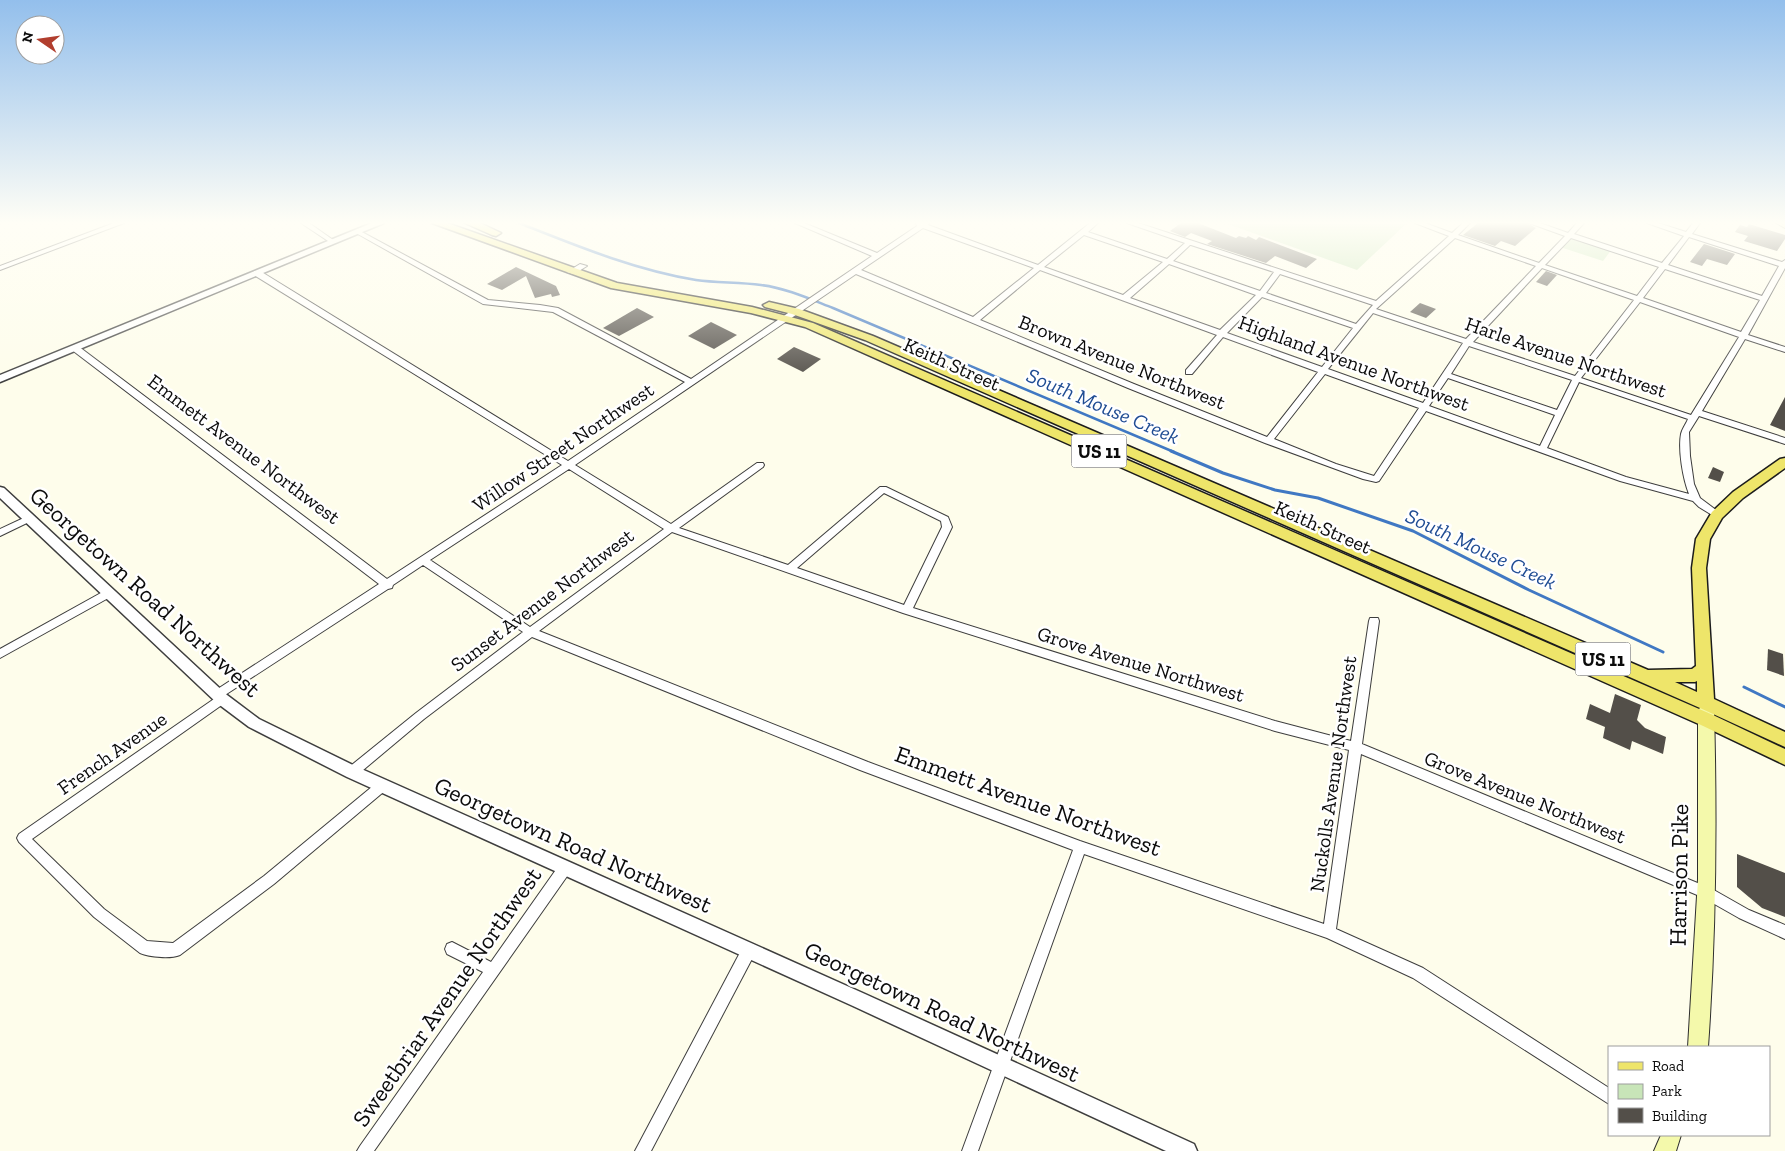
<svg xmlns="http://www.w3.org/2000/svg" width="1785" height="1151" font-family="'Zilla Slab',serif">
  <rect width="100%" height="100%" fill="#fefdeb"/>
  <g fill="#c8e5b8">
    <path d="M 1225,223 L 1407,223 L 1357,270 Z"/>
    <path d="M 1569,235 L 1612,249 L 1603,261 L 1560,247 Z"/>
  </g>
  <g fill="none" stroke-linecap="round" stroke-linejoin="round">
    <path stroke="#4078c3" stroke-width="2.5" d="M 519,223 C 577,246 635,270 696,280 C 717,283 739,282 761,285 C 786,288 810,299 833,308 L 1174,452"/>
    <g stroke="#4078c3" stroke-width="3">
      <path d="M 1171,451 L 1223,473 L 1275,490 L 1318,498 L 1413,531 L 1529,590 L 1663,652"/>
      <path d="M 1744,687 L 1785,707"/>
    </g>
  </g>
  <g fill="#534f49">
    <path d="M 1181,223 L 1198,223 L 1236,238 L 1239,236 L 1246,238 L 1248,236 L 1256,240 L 1259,237 L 1317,259 L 1306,268 L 1275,256 L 1266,263 L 1207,244 L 1212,241 L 1191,233 L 1185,237 L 1170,231 Z"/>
    <path d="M 1478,223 L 1527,223 L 1536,228 L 1515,246 L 1501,241 L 1495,246 L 1463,235 Z"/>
    <path d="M 1749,224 L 1785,235 L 1785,239 L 1777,251 L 1744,241 L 1748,236 L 1735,232 L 1740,225 L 1747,227 Z"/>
    <path d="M 1704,244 L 1729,252 L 1735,254 L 1727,265 L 1707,259 L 1702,266 L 1690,262 Z"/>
    <path d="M 516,267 L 556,286 L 560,295 L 552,297 L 551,294 L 535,298 L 526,276 L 502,290 L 487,284 Z"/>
    <path d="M 1546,271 L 1557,275 L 1547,286 L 1536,282 Z"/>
    <path d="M 1420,303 L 1436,309 L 1426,318 L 1410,312 Z"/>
    <path d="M 637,308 L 654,317 L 619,336 L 603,328 Z"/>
    <path d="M 711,322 L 737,335 L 714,349 L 688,336 Z"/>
    <path d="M 794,347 L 821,359 L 803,372 L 777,359 Z"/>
    <path d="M 1785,397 L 1785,431 L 1770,425 Z"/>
    <path d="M 1713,467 L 1724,472 L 1720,482 L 1708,478 Z"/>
    <path d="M 1768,649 L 1783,654 L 1784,676 L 1767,670 Z"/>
    <path d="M 1615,694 L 1641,705 L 1637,720 L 1645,728 L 1666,737 L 1663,754 L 1632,741 L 1630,750 L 1603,738 L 1605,727 L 1586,719 L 1590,704 L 1610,713 Z"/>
    <path d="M 1737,854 L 1785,873 L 1785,917 L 1762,908 L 1737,887 Z"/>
  </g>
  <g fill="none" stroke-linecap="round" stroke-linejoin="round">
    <defs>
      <g id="minor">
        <path d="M 114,223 L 124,223 L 0,270 L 0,266 Z"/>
        <path d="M 301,223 L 309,223 L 336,242 L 331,243 Z"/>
        <path d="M 795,223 L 804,223 L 877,253 L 917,226 L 916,223 L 929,223 L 928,225 L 1038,265 L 1090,223 L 1098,223 L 1088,232 L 1167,259 L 1185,243 L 1127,223 L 1138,223 L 1376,301 L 1449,236 L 1415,223 L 1425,223 L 1452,233 L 1463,223 L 1470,223 L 1458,235 L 1539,263 L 1565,236 L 1529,223 L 1540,223 L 1568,233 L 1577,223 L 1584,223 L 1574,234 L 1662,263 L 1684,236 L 1647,223 L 1658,223 L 1686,232 L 1693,223 L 1700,223 L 1692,234 L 1782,262 L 1785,260 L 1785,268 L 1748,335 L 1785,347 L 1785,352 L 1745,339 L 1702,411 L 1785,438 L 1785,444 L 1699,416 L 1689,432 L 1690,456 L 1694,484 L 1700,498 L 1720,513 L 1722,515 L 1717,518 L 1699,507 L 1693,501 L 1620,481 L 1426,411 L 1379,481 L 1376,482 L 1363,479 L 1265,443 L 1128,388 L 856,274 L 575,465 L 671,524 L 757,463 L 763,463 L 764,465 L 763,467 L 679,528 L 788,565 L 880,487 L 886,487 L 948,517 L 952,527 L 913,608 L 1275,721 L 1351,741 L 1369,621 L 1370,618 L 1378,618 L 1379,621 L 1362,744 L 1712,889 L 1749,910 L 1785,925 L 1785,939 L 1739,918 L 1702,897 L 1361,754 L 1336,929 L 1423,968 L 1609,1088 L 1609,1104 L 1413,978 L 1327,938 L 1084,854 L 978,1151 L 962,1151 L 1073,850 L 860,770 L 532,637 L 424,719 L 356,776 L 352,777 L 348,776 L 346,772 L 348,768 L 416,713 L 523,632 L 423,565 L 393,585 L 392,588 L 388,589 L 225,695 L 228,699 L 226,702 L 32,839 L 104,909 L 147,941 L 173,943 L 264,876 L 379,781 L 383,780 L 387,781 L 389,785 L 387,789 L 274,884 L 180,955 C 170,959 150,957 140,953 L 94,917 L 19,842 L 17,838 L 19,834 L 214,699 L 211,695 L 213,692 L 379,584 L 72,350 L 72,346 L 78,346 L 387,579 L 562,465 L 254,275 L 254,271 L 260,271 L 568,461 L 685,382 L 553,312 L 483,304 L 356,233 L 356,231 L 360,231 L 488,300 L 540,305 L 558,308 L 691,379 L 872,256 ZM 923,228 L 1034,268 L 973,317 L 861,270 ZM 1084,235 L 1163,262 L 1123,295 L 1044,267 ZM 1689,237 L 1779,266 L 1762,296 L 1668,265 ZM 1455,238 L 1536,266 L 1466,339 L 1376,309 ZM 1571,238 L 1659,267 L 1637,296 L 1545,265 ZM 1190,245 L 1191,245 L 1274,272 L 1260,291 L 1173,261 ZM 1169,264 L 1256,295 L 1220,330 L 1130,298 ZM 1542,268 L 1634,300 L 1575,376 L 1473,342 ZM 1665,269 L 1760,300 L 1741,332 L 1643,298 ZM 1040,270 L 1217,335 L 1186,370 L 1186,374 L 1192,374 L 1223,337 L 1318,372 L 1267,437 L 1134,384 L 980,320 ZM 1280,274 L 1373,305 L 1356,324 L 1266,293 ZM 1262,297 L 1353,328 L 1322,367 L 1227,333 ZM 1640,302 L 1739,337 L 1691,415 L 1581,378 ZM 1373,313 L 1463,343 L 1423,403 L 1328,369 ZM 1469,346 L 1572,380 L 1557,410 L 1451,374 ZM 1325,374 L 1419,408 L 1374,476 L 1336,464 L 1274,439 ZM 1448,378 L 1555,415 L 1540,446 L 1429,406 ZM 1579,382 L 1688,419 C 1686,424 1682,429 1681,434 C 1678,450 1683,479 1689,494 L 1626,477 L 1547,448 ZM 569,469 L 664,529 L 530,627 L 430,560 ZM 884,493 L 941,521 L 942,527 L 904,605 L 797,568 ZM 672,532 L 903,613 L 1275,731 L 1349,750 L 1324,924 L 1080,841 L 868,762 L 539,631 Z"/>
        <path d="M 580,264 L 587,266 L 574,274 L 567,272 Z"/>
        <path d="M 28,516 L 31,517 L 33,519 L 31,521 L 0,536 L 0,529 Z"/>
        <path d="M 108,589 L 112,590 L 113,593 L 112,596 L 0,658 L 0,649 Z"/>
        <path d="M 565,862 L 570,864 L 571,868 L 570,872 L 374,1151 L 357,1151 L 360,1146 L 483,972 L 447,954 L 445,949 L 447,944 L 452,942 L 491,962 L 560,864 Z"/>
        <path d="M 749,943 L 754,945 L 756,950 L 754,955 L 651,1151 L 635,1151 L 744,945 Z"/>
      </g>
      <g id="tertiary">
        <path d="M 372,223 L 384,223 L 0,382 L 0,375 Z"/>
        <path d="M 0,487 L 4,488 L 227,695 L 259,719 L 357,767 L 865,994 L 1194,1144 L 1197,1151 L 1166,1151 L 853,1006 L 347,777 L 249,727 L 217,703 L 0,498 Z"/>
      </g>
      <g id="secondary">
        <path d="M 1776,223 L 1785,223 L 1785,228 Z"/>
        <path d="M 1706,705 L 1711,706 L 1714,711 C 1717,823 1716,935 1708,1047 L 1688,1047 L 1698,879 L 1698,711 L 1701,706 Z"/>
        <path d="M 1661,1135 L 1681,1135 L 1676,1151 L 1654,1151 Z"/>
      </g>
      <g id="primary">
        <path d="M 432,223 L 447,223 L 617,283 L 752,307 L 813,323 L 1713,715 L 1785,749 L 1785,765 L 1701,725 L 805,327 L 751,313 L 611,288 Z"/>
        <path d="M 465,223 L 480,223 L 501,233 L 496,236 L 492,235 Z"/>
        <path d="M 769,302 L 799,309 L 873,336 L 1648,670 L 1692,669 L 1696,666 L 1692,568 L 1696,539 L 1712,512 L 1733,492 L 1780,459 L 1785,458 L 1785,468 L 1743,498 L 1722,518 L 1710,539 L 1706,568 L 1714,699 L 1785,732 L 1785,747 L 1700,708 L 865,340 L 792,314 L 765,307 L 763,305 ZM 1697,681 L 1697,692 L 1675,682 L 1695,682 Z"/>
      </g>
    </defs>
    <use href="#minor" stroke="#3e3e3e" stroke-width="2"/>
    <use href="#tertiary" stroke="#3e3e3e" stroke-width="3"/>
    <use href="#secondary" stroke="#2d2d2d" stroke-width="2"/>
    <use href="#primary" stroke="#1c1c1c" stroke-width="3"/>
    <use href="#minor" fill="#fff" fill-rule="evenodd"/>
    <use href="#tertiary" fill="#fff" fill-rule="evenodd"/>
    <use href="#secondary" fill="#f4f9ab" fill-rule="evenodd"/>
    <use href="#primary" fill="#eee56a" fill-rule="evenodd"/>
  </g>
  <linearGradient id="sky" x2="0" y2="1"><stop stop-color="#93bfec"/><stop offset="0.58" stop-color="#fffef6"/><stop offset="1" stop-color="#fffef6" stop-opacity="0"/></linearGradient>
  <rect width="1785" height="384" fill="url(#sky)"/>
  <g text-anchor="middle" stroke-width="5" stroke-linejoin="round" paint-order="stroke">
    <g fill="#fff" stroke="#545454" stroke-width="1">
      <rect x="1071.5" y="434.5" width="55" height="33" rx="4"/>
      <rect x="1575.5" y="642.5" width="55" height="33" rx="4"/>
    </g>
    <g font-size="19" font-weight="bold" fill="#0b0b0b">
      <text x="1099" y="458">US 11</text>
      <text x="1603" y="666">US 11</text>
    </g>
    <g font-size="20" fill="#0b0b0b" stroke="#fff">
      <text transform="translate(1566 357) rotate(19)" y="7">Harle Avenue Northwest</text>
      <text transform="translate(1122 362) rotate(22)" y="7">Brown Avenue Northwest</text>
      <text transform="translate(1354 363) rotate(20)" y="7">Highland Avenue Northwest</text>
      <text transform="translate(952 364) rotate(24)" y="7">Keith Street</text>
      <text transform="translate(563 447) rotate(-34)" y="7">Willow Street Northwest</text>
      <text transform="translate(244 449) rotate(37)" y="7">Emmett Avenue Northwest</text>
      <text transform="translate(1323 527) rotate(24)" y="7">Keith Street</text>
      <text transform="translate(542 600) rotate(-37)" y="7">Sunset Avenue Northwest</text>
      <text transform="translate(1141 664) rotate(17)" y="7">Grove Avenue Northwest</text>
      <text transform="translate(112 753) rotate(-35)" y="7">French Avenue</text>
      <text transform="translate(1333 774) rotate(-82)" y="7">Nuckolls Avenue Northwest</text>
      <text transform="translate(1525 797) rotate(22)" y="7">Grove Avenue Northwest</text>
    </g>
    <g font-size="21" font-style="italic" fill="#1f4c93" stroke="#fff">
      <text transform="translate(1103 406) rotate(23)" y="7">South Mouse Creek</text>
      <text transform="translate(1481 549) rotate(25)" y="7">South Mouse Creek</text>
    </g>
    <g font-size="24" fill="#0b0b0b" stroke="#fff">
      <text transform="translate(145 592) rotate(42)" y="8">Georgetown Road Northwest</text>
      <text transform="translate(1028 801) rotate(20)" y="8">Emmett Avenue Northwest</text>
      <text transform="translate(573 845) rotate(24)" y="8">Georgetown Road Northwest</text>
      <text transform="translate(1679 875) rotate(-89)" y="8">Harrison Pike</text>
      <text transform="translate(447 997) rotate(-55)" y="8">Sweetbriar Avenue Northwest</text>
      <text transform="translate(942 1012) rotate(25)" y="8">Georgetown Road Northwest</text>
    </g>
  </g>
  <rect x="1608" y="1046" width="162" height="90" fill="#ffffff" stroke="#9d9d9d"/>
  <rect x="1618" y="1062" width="25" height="8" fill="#eee56a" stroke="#9d9d9d"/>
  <text x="1652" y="1071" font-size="15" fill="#0b0b0b">Road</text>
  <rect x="1618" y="1084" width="25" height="15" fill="#c8e5b8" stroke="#9d9d9d"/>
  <text x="1652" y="1096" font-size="15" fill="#0b0b0b">Park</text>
  <rect x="1618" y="1108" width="25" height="15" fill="#534f49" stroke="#9d9d9d"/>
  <text x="1652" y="1121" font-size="15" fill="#0b0b0b">Building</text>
  <g transform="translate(40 40) rotate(283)"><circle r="24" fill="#ffffff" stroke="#9d9d9d"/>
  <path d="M0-4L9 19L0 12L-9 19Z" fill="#b13e2e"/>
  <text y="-8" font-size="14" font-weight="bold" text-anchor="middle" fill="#0b0b0b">N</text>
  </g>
</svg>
